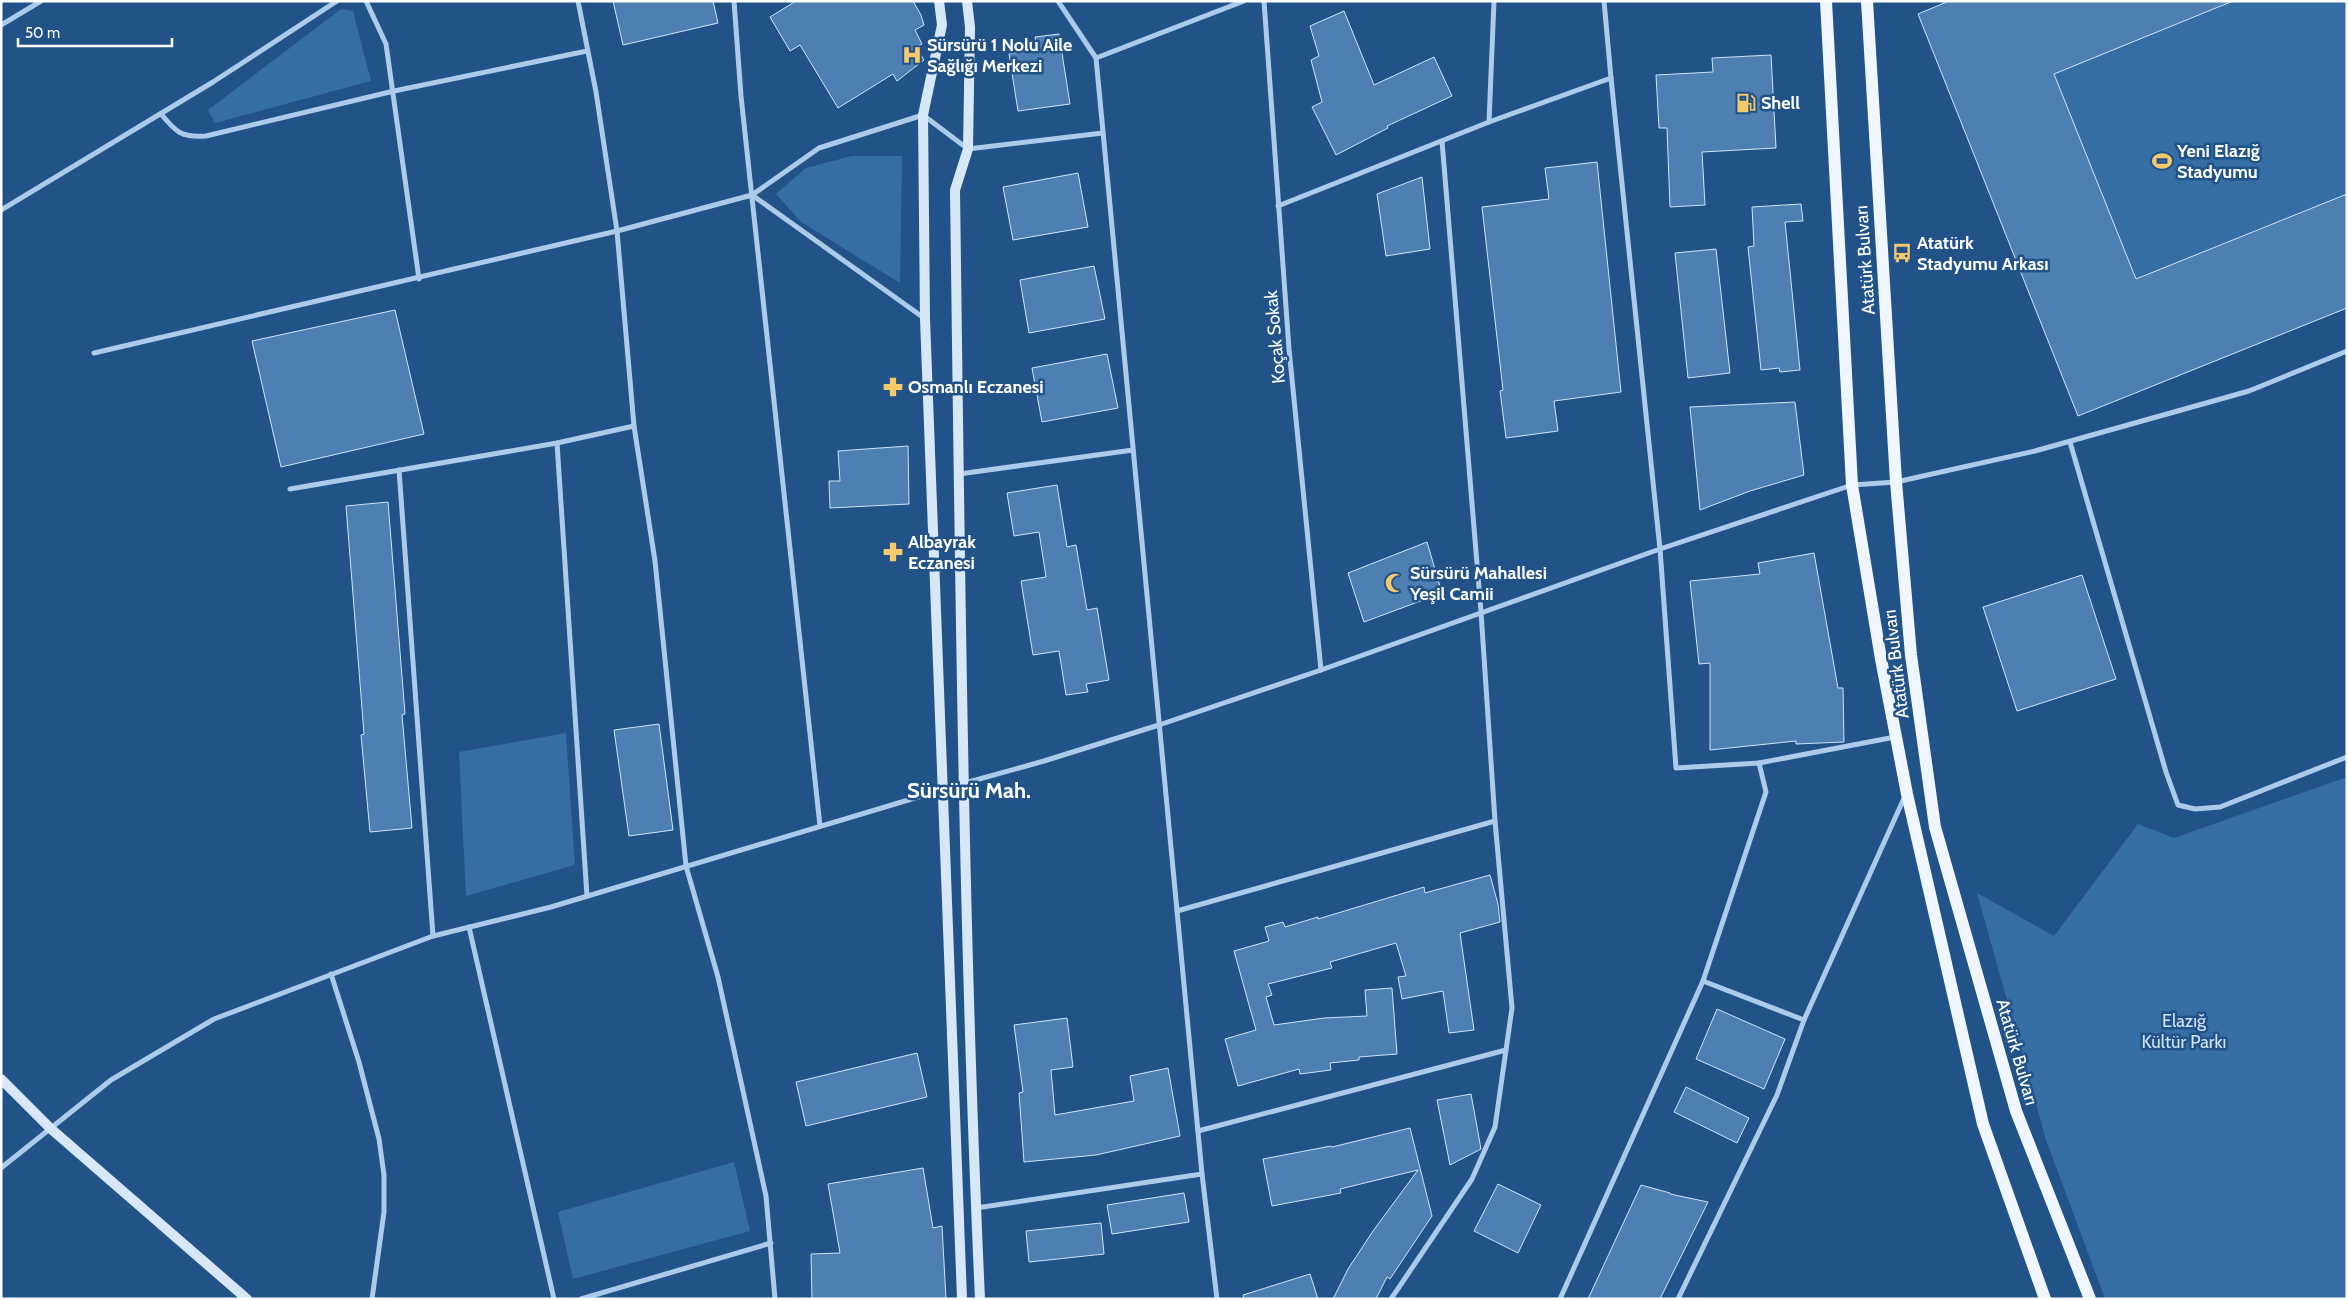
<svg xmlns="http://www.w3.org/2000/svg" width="2348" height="1300" font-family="Cabin,sans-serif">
  <rect width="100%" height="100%" fill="#215288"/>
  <g fill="#356da5">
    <path d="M 1949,1 L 2347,1 L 2347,308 L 2078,416 L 1918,14 Z"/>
    <path d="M 341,9 L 353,11 L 371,81 L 215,123 L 208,110 Z"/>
    <path d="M 852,156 L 902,156 L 900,283 L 801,222 L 776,194 L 806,168 Z"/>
    <path d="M 566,733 L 575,865 L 466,896 L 459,752 Z"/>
    <path d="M 2347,777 L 2347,1299 L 2105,1299 L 2046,1140 L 1977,893 L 2054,936 L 2138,824 L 2174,838 Z"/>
    <path d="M 734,1162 L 750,1231 L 573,1279 L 558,1212 Z"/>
  </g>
  <g fill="#4e7fb2" stroke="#d0e4f8">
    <path d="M 613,1 L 713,1 L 718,23 L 623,45 Z"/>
    <path d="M 796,1 L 913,1 L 921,15 L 924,25 L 915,30 L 922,44 L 916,47 L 924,60 L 897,81 L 893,74 L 838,108 L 800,45 L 790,51 L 770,17 Z"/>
    <path d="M 1949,1 L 2233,1 L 2054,74 L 2136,279 L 2347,194 L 2347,308 L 2078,416 L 1918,14 Z"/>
    <path d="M 1344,11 L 1374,85 L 1434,57 L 1452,96 L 1387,126 L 1388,128 L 1336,155 L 1312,107 L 1322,102 L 1311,60 L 1319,56 L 1310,26 Z"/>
    <path d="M 1059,34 L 1070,104 L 1018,111 L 1009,54 L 1037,49 L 1035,37 Z"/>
    <path d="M 1771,55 L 1776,148 L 1702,152 L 1705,205 L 1670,207 L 1667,128 L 1659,128 L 1656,75 L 1713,72 L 1712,58 Z"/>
    <path d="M 1597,162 L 1621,392 L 1554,401 L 1558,431 L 1506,438 L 1500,391 L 1503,390 L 1482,207 L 1549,199 L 1545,168 Z"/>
    <path d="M 1078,173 L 1088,227 L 1013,240 L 1003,187 Z"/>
    <path d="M 1422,177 L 1430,249 L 1386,256 L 1377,194 Z"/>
    <path d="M 1801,204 L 1803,221 L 1785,222 L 1800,370 L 1780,372 L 1779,368 L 1761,370 L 1748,247 L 1754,246 L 1752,207 Z"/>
    <path d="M 1716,249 L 1730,373 L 1688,378 L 1675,253 Z"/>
    <path d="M 1094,266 L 1105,319 L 1029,333 L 1020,280 Z"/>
    <path d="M 395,310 L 424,434 L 281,467 L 252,341 Z"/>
    <path d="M 1107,354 L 1118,408 L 1042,422 L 1032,368 Z"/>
    <path d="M 1795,402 L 1804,475 L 1750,491 L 1700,510 L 1690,407 Z"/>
    <path d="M 908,446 L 909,504 L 830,508 L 829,481 L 840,481 L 838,451 Z"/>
    <path d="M 1057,485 L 1067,547 L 1076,545 L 1087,610 L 1097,608 L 1109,680 L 1086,684 L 1088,692 L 1066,695 L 1059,651 L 1033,655 L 1021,581 L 1046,577 L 1039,532 L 1014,536 L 1007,493 Z"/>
    <path d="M 388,502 L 405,714 L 402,715 L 412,828 L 370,832 L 361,735 L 364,734 L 346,506 Z"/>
    <path d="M 1427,542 L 1442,593 L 1364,622 L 1348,573 Z"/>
    <path d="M 1814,553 L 1838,688 L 1843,688 L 1844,742 L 1796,744 L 1796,741 L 1710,750 L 1710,663 L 1699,664 L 1690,581 L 1760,574 L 1758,563 Z"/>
    <path d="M 2082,575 L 2116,679 L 2017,711 L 1983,607 Z"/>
    <path d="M 659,724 L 673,830 L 629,836 L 614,730 Z"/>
    <path d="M 1490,875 L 1498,904 L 1500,922 L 1460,933 L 1474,1030 L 1449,1033 L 1443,991 L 1402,999 L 1398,977 L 1406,976 L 1396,943 L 1330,962 L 1332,968 L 1268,984 L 1272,995 L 1266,997 L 1274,1025 L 1324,1018 L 1367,1016 L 1365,990 L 1392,988 L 1397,1054 L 1359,1057 L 1359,1060 L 1330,1063 L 1331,1070 L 1300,1074 L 1299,1069 L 1238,1086 L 1225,1039 L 1256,1030 L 1234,951 L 1269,941 L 1265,927 L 1283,922 L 1285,927 L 1318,917 L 1318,919 L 1424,887 L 1425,893 Z"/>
    <path d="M 1717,1009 L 1785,1039 L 1764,1089 L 1696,1059 Z"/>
    <path d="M 1067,1018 L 1073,1067 L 1051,1070 L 1055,1115 L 1134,1101 L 1130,1076 L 1168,1068 L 1180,1136 L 1096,1155 L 1024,1162 L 1019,1093 L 1023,1092 L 1014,1025 Z"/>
    <path d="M 917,1053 L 927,1097 L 806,1126 L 796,1082 Z"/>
    <path d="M 1686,1087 L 1749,1118 L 1737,1143 L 1674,1112 Z"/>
    <path d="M 1471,1094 L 1481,1149 L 1450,1165 L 1437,1100 Z"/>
    <path d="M 1410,1128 L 1432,1216 L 1390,1279 L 1387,1277 L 1376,1299 L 1333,1299 L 1348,1269 L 1373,1231 L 1418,1170 L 1340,1189 L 1341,1193 L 1272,1206 L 1263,1159 L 1331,1146 L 1332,1147 Z"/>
    <path d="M 923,1168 L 933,1228 L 942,1226 L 946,1299 L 812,1299 L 811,1254 L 840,1253 L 828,1184 Z"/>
    <path d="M 1498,1184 L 1541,1205 L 1518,1253 L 1474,1231 Z"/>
    <path d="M 1641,1185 L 1670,1193 L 1670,1194 L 1708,1202 L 1660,1299 L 1588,1299 Z"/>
    <path d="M 1184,1193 L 1189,1222 L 1112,1234 L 1107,1205 Z"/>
    <path d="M 1101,1223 L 1104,1254 L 1029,1262 L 1026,1231 Z"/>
    <path d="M 1310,1274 L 1318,1299 L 1244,1299 L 1243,1295 Z"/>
  </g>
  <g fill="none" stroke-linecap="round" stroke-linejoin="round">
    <g stroke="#accbea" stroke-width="5">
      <path d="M 366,1 L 386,44 L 419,279"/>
      <path d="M 578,1 L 596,92 L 617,231 L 634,426 L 655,561 L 686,866 L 718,977 L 766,1196 L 775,1299"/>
      <path d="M 734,1 L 741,96 L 820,826"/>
      <path d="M 1058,1 L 1096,58 L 1202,1174 L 1217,1299"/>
      <path d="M 1264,1 L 1289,349 L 1321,670"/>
      <path d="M 1,25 L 41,1"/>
      <path d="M 1096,58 L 1244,1"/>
      <path d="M 161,114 C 176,132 181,138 206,136 L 394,91 L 587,51"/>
      <path d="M 1489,122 L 1494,1"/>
      <path d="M 752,195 L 924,318"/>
      <path d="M 1278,206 L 1489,122 L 1611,78"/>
      <path d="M 1,210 L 213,82 L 337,1"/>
      <path d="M 94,353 L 617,231 L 752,195 L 819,148 L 923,115 L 968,149 L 1103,133"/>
      <path d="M 2070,442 L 2166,772 L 2178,805 L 2195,809 L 2220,807 L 2347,757"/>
      <path d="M 557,443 L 587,896"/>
      <path d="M 399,470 L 433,936"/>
      <path d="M 959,474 L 1133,450"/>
      <path d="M 290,489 L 557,443 L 634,426"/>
      <path d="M 1759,763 L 1895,737"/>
      <path d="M 1177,911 L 1495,821"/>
      <path d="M 469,927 L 554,1299"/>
      <path d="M 331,974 L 359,1062 L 379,1139 L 384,1175 L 384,1212 L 372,1299"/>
      <path d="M 1703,981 L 1804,1020"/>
      <path d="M 1198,1131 L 1506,1050"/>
      <path d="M 1,1168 L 111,1080 L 214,1019 L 433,936 L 551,907 L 965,783 L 1044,761 L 1159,725 L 1321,670 L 1660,549 L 1852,485 L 1896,482 L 2035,451 L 2249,391 L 2347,351"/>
      <path d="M 976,1208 L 1202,1174"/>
      <path d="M 581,1299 L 771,1243"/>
      <path d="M 1391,1299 L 1472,1179 L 1495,1127 L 1512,1008 L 1495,821 L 1481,612 L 1442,141"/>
      <path d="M 1560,1299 L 1703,981 L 1766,792 L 1759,763 L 1676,768 L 1660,549 L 1611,78 L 1604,1"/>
      <path d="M 1678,1299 L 1777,1095 L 1804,1020 L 1905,796"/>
    </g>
    <g stroke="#d7e7f8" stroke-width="10">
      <path d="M 939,1 L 942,25 L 923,115 L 925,319 L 962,1299"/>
      <path d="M 967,1 L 970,27 L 968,149 L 955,190 C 960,559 963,929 980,1299"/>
      <path d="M 1,1079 L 50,1128 L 247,1299"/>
    </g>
    <g stroke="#f0f6fe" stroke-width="12">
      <path d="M 1826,1 L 1852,485 L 1881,659 L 1907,794 L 1983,1124 L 2045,1299"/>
      <path d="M 1867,1 L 1896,482 L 1911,655 L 1935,827 L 2016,1111 L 2090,1299"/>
    </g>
  </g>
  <defs>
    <symbol id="hospital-bare" viewBox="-9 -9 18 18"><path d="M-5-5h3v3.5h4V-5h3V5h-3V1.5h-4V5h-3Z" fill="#f7c96d" stroke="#215288" stroke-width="2.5" paint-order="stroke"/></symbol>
    <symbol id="fuel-bare" viewBox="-9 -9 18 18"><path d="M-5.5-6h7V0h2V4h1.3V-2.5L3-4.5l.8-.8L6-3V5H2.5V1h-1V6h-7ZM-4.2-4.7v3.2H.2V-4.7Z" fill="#f7c96d" stroke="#215288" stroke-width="2.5" paint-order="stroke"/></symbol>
    <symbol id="stadium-bare" viewBox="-9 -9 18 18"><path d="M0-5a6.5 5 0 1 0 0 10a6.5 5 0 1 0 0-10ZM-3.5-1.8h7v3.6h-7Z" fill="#f7c96d" stroke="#215288" stroke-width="2.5" paint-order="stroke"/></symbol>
    <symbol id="bus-bare" viewBox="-9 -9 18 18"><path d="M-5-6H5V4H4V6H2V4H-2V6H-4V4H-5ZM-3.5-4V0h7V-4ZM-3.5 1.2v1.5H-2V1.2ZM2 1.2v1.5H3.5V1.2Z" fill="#f7c96d" stroke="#215288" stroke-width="2.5" paint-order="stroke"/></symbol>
    <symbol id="pharmacy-bare" viewBox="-9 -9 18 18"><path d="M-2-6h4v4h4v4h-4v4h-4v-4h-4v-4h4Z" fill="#f7c96d" stroke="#215288" stroke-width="2.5" paint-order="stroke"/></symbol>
    <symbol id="mosque-bare" viewBox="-9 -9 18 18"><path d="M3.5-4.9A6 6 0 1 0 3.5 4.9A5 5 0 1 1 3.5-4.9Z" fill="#f7c96d" stroke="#215288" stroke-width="2.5" paint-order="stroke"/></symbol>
  </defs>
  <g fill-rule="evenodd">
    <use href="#hospital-bare" x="898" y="41" width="28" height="28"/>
    <use href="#fuel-bare" x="1732" y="89" width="28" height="28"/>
    <use href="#stadium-bare" x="2148" y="147" width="28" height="28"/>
    <use href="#bus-bare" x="1888" y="239" width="28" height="28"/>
    <use href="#pharmacy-bare" x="879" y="373" width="28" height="28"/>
    <use href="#pharmacy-bare" x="879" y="538" width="28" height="28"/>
    <use href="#mosque-bare" x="1381" y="569" width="28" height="28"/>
  </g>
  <g text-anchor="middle" stroke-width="5" stroke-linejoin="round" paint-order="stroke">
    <g font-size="18" font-weight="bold" fill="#fff" stroke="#215288" text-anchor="start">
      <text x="927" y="51">Sürsürü 1 Nolu Aile<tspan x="927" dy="21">Sağlığı Merkezi</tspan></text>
      <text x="1761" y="109">Shell</text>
      <text x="2177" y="157">Yeni Elazığ<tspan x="2177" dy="21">Stadyumu</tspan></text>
      <text x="1917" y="249">Atatürk<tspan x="1917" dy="21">Stadyumu Arkası</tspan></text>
      <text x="908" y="393">Osmanlı Eczanesi</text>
      <text x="908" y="548">Albayrak<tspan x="908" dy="21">Eczanesi</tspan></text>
      <text x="1410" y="579">Sürsürü Mahallesi<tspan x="1410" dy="21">Yeşil Camii</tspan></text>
    </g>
    <g font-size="18" fill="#fff" stroke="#215288">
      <text transform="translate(1865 260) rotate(-94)" y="6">Atatürk Bulvarı</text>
      <text transform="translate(1275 337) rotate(-95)" y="6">Koçak Sokak</text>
      <text transform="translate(1896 664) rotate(-97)" y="6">Atatürk Bulvarı</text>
      <text transform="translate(2017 1052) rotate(74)" y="6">Atatürk Bulvarı</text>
    </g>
    <g font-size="18" fill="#d0e4f8" stroke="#215288">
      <text x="2184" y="1027">Elazığ<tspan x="2184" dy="21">Kültür Parkı</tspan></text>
    </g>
    <g font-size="22" font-weight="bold" fill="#fff" stroke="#215288">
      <text x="969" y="798">Sürsürü Mah.</text>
    </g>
  </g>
  <rect width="2348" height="1300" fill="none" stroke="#ffffff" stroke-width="5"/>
  <path d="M18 38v8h154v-8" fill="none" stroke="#ffffff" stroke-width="2.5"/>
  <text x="25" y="38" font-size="15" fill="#ffffff" stroke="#215288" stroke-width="4" paint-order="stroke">50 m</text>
</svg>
